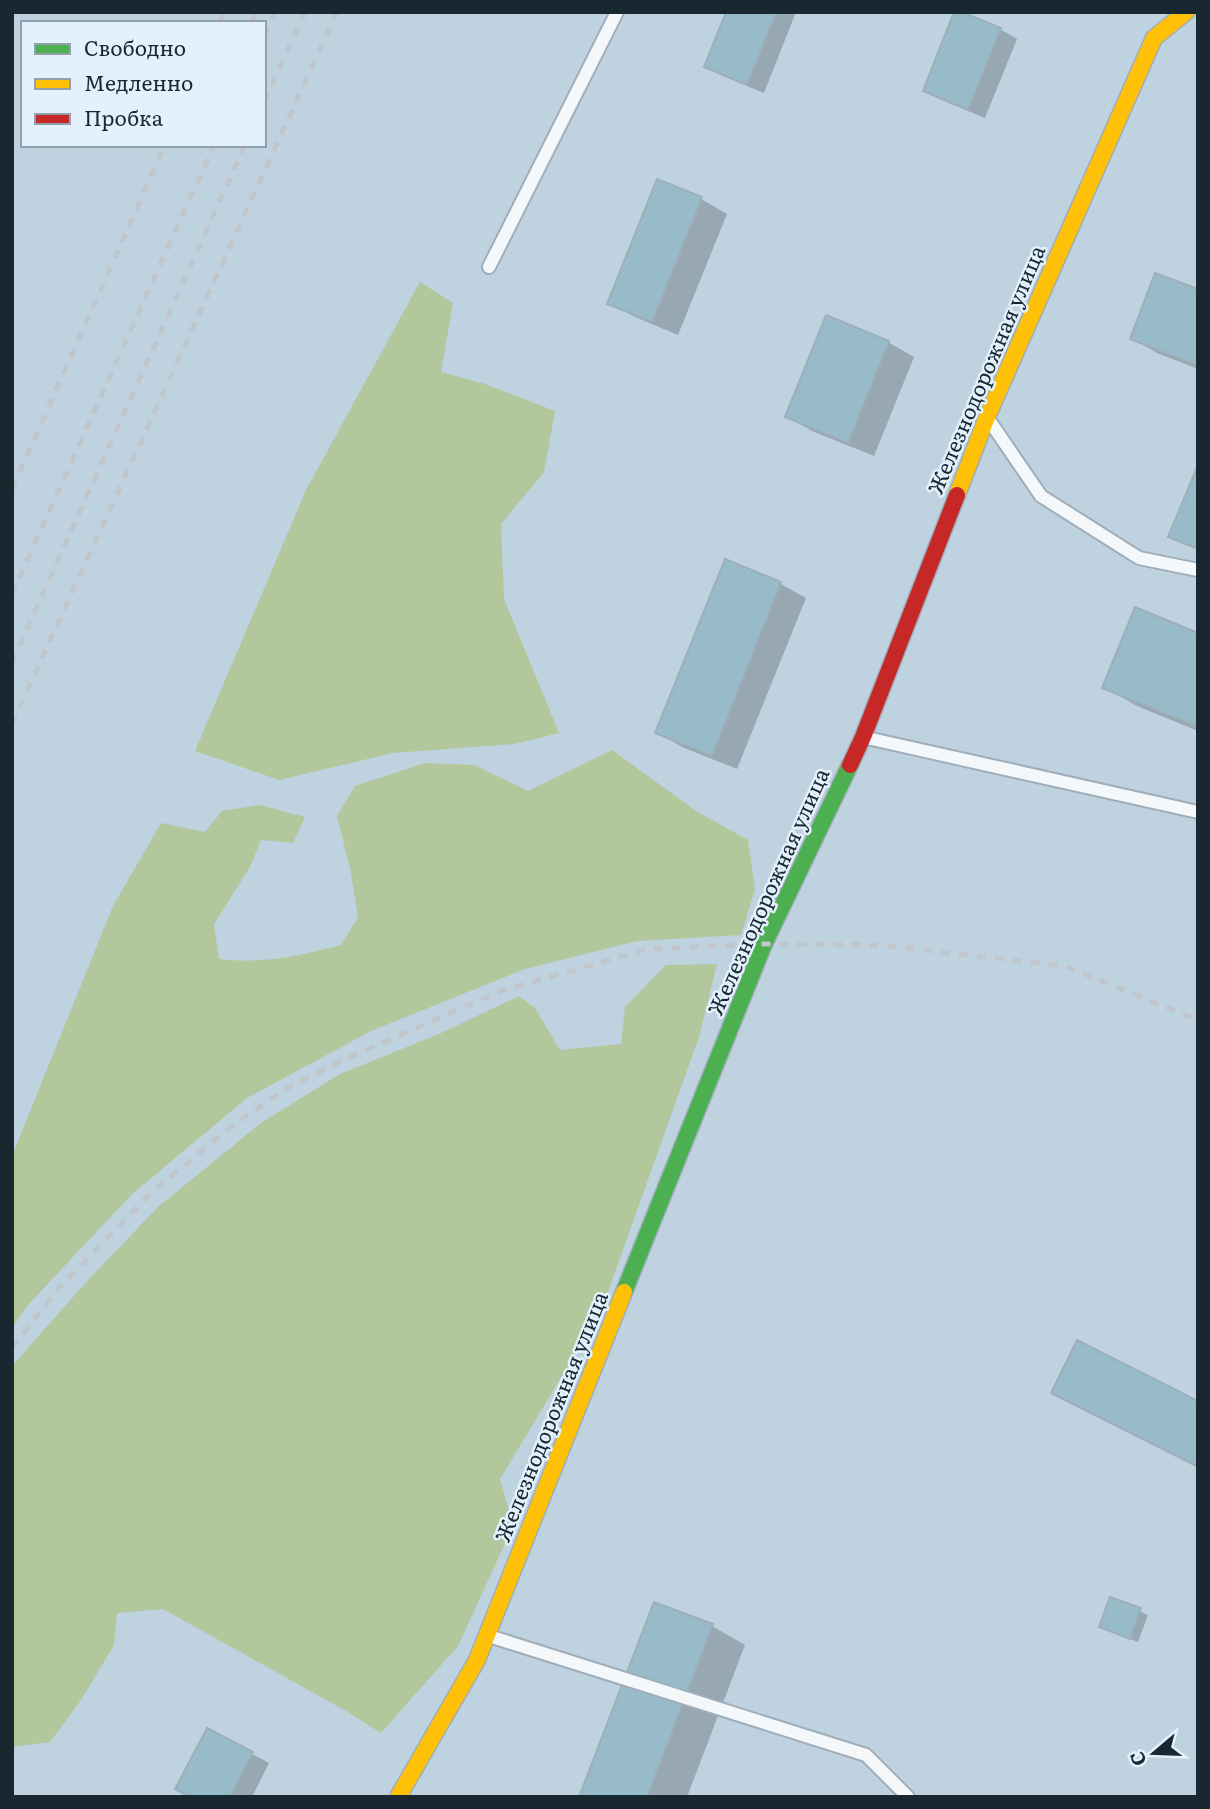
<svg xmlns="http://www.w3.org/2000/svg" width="1210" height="1809" font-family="Literata,serif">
  <rect width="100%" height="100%" fill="#bed2e0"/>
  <g fill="#b2c79c">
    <path d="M 420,282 L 453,303 L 441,372 L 485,384 L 555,411 L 544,472 L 501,524 L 504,599 L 559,733 L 514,744 L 393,753 L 279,780 L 195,751 L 306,490 Z"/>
    <path d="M 612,750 L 696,811 L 748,840 L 755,889 L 741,935 L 637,941 L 525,969 L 371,1031 L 247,1098 L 132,1194 L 28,1305 L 12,1328 L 12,1156 L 113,906 L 161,823 L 205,832 L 222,811 L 260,805 L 305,817 L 293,843 L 261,840 L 250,867 L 214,924 L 219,959 C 262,964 300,956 341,945 L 358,917 L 350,868 L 337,816 L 355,786 L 425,763 L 474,765 L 528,791 Z"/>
    <path d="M 717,964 L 699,1037 L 601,1311 L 500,1479 L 513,1526 L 458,1646 L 381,1733 L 346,1711 L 163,1609 L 117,1613 L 114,1645 L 81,1700 L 50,1742 L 12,1747 L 12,1366 L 89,1279 L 158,1207 L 261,1123 L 340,1074 L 439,1034 L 519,996 L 535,1008 L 560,1050 L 621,1044 L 625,1007 L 666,965 Z"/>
  </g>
  <g fill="#0003">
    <path d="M 728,12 L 796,12 L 764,93 L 723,76 L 706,67 Z"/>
    <path d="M 1000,29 L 1017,39 L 985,118 L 942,100 L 925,91 Z"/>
    <path d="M 658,182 L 701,199 L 727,214 L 678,335 L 635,317 L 610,303 Z"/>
    <path d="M 1198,291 L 1198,369 L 1157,353 L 1132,338 Z"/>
    <path d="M 888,342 L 914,357 L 874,456 L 812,431 L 787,416 Z"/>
    <path d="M 726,561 L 781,584 L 806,598 L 737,769 L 682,747 L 657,732 Z"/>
    <path d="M 1198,635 L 1198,731 L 1137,706 L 1104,687 Z"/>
    <path d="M 1053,1392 L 1198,1403 L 1198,1467 L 1086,1411 Z"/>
    <path d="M 1111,1599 L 1148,1615 L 1138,1642 L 1109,1631 Z"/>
    <path d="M 655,1604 L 712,1626 L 745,1645 L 687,1797 L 581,1797 Z"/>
    <path d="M 208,1730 L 269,1763 L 252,1797 L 192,1797 Z"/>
  </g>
  <g fill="#98bbc9" stroke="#9dafb8" stroke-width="2">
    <path d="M 726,12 L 776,12 L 747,85 L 704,67 Z"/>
    <path d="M 954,12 L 962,12 L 1001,28 L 968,110 L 923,91 Z"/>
    <path d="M 657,179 L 702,197 L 652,322 L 607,304 Z"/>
    <path d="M 1155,273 L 1198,289 L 1198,366 L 1130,339 Z"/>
    <path d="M 826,315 L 889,341 L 848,443 L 785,417 Z"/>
    <path d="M 1198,465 L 1198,549 L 1168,537 Z"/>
    <path d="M 725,559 L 781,582 L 712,756 L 655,733 Z"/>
    <path d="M 1135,607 L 1198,633 L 1198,727 L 1102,688 Z"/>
    <path d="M 1077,1340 L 1198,1401 L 1198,1467 L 1051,1393 Z"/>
    <path d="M 1110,1597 L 1141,1608 L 1130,1639 L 1099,1627 Z"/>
    <path d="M 654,1602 L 713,1624 L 647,1797 L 579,1797 Z"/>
    <path d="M 207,1728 L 253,1752 L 230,1797 L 190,1797 L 175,1789 Z"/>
  </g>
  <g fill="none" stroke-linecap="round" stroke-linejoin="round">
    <defs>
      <g id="lane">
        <path d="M 489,267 L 617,12"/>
        <path d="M 991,423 L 1041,496 L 1139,558 L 1198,570"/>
        <path d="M 867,738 L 1198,812"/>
        <path d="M 489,1636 L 866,1755 L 908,1797"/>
      </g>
      <path id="fast" d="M 624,1292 L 764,944 L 850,765"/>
      <g id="slow">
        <path d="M 957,495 L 987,417 L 1154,38 L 1186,12"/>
        <path d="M 398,1797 L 477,1660 L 624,1292"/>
      </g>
      <path id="jam" d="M 850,765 L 863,737 L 957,495"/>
    </defs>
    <use href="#lane" stroke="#9faeba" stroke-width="16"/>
    <use href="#fast" stroke="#9faeba" stroke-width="19"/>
    <use href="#slow" stroke="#9faeba" stroke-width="19"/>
    <use href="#jam" stroke="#9faeba" stroke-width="19"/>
    <use href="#lane" stroke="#f5f8fa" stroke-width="12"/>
    <use href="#fast" stroke="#4caf50" stroke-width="16"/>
    <use href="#slow" stroke="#ffc107" stroke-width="16"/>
    <use href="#jam" stroke="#c62828" stroke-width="16"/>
    <g stroke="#c0c6ca" stroke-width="5" stroke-dasharray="9 9" stroke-linecap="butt">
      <path d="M 219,23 L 224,12"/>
      <path d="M 252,23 L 255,12"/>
      <path d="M 264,36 L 275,12"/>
      <path d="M 264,102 L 305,12"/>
      <path d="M 12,489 L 165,145"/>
      <path d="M 12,594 L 214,145"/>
      <path d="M 12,662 L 245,145"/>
      <path d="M 12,724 L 337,12"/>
      <path d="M 12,1348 L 59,1288 L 148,1196 L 229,1128 L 289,1087 L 343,1060 L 501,991 L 647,949 L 764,944 L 878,945 L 1065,966 L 1198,1020"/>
    </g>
  </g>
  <g text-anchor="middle" stroke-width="5" stroke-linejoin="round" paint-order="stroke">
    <g font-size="21" fill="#192731" stroke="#e3f1fc">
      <text transform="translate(987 370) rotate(-67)" y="7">Железнодорожная улица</text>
      <text transform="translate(769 892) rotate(-66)" y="7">Железнодорожная улица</text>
      <text transform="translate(552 1417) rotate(-68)" y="7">Железнодорожная улица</text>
    </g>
  </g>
  <rect width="1210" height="1809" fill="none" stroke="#192731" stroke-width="28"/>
  <rect x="21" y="21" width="245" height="126" fill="#e3f1fc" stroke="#92a0ab" stroke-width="2"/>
  <rect x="35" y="44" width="35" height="10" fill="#4caf50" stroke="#92a0ab" stroke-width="2"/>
  <text x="84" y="56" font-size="21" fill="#192731">Свободно</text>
  <rect x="35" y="79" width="35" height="10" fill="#ffc107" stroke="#92a0ab" stroke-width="2"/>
  <text x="84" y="91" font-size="21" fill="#192731">Медленно</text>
  <rect x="35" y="114" width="35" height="10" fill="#c62828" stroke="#92a0ab" stroke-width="2"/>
  <text x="84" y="126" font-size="21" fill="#192731">Пробка</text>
  <g transform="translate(1154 1753) rotate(251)" stroke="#e3f1fc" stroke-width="5" paint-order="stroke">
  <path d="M0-5L12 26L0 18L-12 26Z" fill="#192731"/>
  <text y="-10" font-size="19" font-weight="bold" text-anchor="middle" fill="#192731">С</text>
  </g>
</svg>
